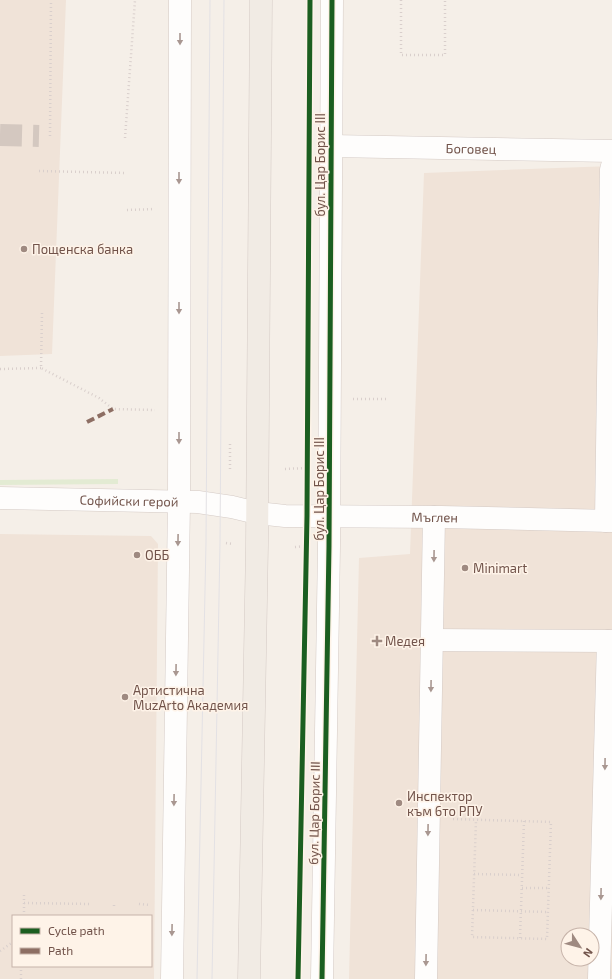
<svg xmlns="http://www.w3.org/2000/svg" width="612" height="979" font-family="'Exo 2',sans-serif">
  <rect width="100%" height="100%" fill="#f5efe8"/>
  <g fill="#f0e3d8" fill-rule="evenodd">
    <path d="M 0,0 L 66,0 L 52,354 L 0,356 Z"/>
    <path d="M 612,166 L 612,979 L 349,979 L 359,558 L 410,554 L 424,173 ZM 568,935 L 592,935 L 592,959 L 568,959 Z"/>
    <path d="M 0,534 L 151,536 L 158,544 L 154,979 L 0,979 ZM 13,916 L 151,916 L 151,966 L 13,966 Z"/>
  </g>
  <path fill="#e3ebd3" d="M 118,479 L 118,484 L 0,485 L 0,480 Z"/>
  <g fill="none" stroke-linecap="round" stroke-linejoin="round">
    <path stroke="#d4c8c0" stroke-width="22" stroke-dasharray="22 11" stroke-linecap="butt" d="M 0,135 L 39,136"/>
    <defs>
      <g id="minor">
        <path id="s1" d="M 331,146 L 612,151"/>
        <path id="s2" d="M 0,498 L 198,502 L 232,507 L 257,513 L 285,516 L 441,517 L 612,521"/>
        <path d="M 606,521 L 611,170 L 612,166"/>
        <path d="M 432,640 L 612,641"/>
        <path d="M 172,979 L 179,501 L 180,0"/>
        <path d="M 322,979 L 329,546 L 332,0"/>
        <path d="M 426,979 L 434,517"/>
        <path d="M 599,979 L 608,641"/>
      </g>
      <path id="major" d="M 249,979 L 257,545 L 261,0"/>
    </defs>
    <use href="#minor" stroke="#d4cac5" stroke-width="23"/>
    <use href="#major" stroke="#d4cac5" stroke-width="23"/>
    <g stroke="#d9cfcc" stroke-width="2.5" stroke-dasharray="1 3" stroke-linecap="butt">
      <path d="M 401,0 L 401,55 L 445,55 L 445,0"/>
      <path d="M 50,136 L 51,0"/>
      <path d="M 125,138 L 135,0"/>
      <path d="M 39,171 L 126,173"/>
      <path d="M 127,210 L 155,209"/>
      <path d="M 42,313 L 41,368 L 99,398 L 113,409 L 155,410"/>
      <path d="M 0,369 L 41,368"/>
      <path d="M 353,399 L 389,399"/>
      <path d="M 230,469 L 230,443"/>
      <path d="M 285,469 L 306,468"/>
      <path d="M 226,543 L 233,544"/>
      <path d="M 295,547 L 306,546"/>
      <path d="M 453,819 C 486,820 518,821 551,822 L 547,939 L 472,937 L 476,820"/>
      <path d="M 474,874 L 522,875"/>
      <path d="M 522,888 L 549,888"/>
      <path d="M 24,903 L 91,904"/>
      <path d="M 139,904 L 150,905"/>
      <path d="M 114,906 L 114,904"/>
      <path d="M 473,910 L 548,912"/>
      <path d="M 24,916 L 24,894"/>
      <path d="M 520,938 L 524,821"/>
      <path d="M 0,951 L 13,942"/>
      <path d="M 21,979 L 21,966"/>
    </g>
    <use href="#minor" stroke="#fefdfc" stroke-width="22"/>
    <use href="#major" stroke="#f1ebe4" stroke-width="22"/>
    <g stroke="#e3e1e4" stroke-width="1">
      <path d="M 197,979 L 206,542 L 210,0"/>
      <path d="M 212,979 L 220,543 L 224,0"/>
    </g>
    <path stroke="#8d6e63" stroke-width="4" stroke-dasharray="8 4" stroke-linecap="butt" d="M 87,422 L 113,409"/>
    <defs>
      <g id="cycleway">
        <path d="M 298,979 L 307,516 L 310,0"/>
        <path d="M 322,979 L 329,546 L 332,0"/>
      </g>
    </defs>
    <use href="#cycleway" stroke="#fef3e8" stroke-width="8"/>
    <use href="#cycleway" stroke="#1b5e20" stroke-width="5"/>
  </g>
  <defs><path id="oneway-solid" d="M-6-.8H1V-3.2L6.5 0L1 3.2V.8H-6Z"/></defs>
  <g fill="#a99791">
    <use href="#oneway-solid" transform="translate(180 39) rotate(90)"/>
    <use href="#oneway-solid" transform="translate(179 178) rotate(90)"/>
    <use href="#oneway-solid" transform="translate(179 308) rotate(90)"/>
    <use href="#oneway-solid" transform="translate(179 438) rotate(90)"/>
    <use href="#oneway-solid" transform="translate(178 540) rotate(91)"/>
    <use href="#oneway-solid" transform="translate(434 556) rotate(91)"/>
    <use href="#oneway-solid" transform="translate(176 670) rotate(91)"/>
    <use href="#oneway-solid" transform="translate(431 686) rotate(91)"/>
    <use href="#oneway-solid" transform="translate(605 764) rotate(91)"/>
    <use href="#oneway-solid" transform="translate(174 800) rotate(91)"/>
    <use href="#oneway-solid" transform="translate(428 830) rotate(91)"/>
    <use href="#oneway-solid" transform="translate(601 894) rotate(91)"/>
    <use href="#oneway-solid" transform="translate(172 930) rotate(91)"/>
    <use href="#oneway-solid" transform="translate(426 960) rotate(91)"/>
  </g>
  <g fill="#9f8a81" stroke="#fef3e8" stroke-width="1.5">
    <circle cx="24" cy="249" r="4"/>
    <circle cx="137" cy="555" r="4"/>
    <circle cx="465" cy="568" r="4"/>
    <path d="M375 635h4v4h4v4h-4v4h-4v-4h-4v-4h4z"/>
    <circle cx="125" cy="697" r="4"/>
    <circle cx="399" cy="803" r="4"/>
  </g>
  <g text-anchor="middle" stroke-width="3" stroke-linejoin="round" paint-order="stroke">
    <g font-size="13" fill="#71534a" stroke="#fef3e8">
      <text dy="5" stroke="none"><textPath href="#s1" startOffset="140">Боговец</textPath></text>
      <text transform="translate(320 165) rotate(-90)" y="5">бул. Цар Борис III</text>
      <text transform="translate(319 489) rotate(-90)" y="5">бул. Цар Борис III</text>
      <text dy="5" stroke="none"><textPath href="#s2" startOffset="129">Софийски герой</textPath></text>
      <text dy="5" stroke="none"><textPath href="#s2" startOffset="436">Мъглен</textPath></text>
      <text transform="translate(314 813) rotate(-89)" y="5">бул. Цар Борис III</text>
    </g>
    <g font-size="13" fill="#71534a" stroke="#fef3e8" text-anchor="start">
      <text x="32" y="254">Пощенска банка</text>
      <text x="145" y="560">ОББ</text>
      <text x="473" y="573">Minimart</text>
      <text x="385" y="646">Медея</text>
      <text x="133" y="695">Артистична<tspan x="133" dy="15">MuzArto Академия</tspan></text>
      <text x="407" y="801">Инспектор<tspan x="407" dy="15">към 6то РПУ</tspan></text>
    </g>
  </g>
  <rect x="12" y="915" width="140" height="52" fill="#fef3e8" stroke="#c6b3a9"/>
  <rect x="20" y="928" width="20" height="6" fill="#1b5e20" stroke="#c6b3a9"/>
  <text x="48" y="935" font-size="12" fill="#71534a">Cycle path</text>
  <rect x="20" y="948" width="20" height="6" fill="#8d6e63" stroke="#c6b3a9"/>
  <text x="48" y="955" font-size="12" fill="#71534a">Path</text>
  <g transform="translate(580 947) rotate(126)"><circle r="19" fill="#fef3e8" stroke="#c6b3a9"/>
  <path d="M0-3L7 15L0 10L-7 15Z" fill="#9f8a81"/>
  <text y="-6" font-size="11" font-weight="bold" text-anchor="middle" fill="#71534a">N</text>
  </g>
</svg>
